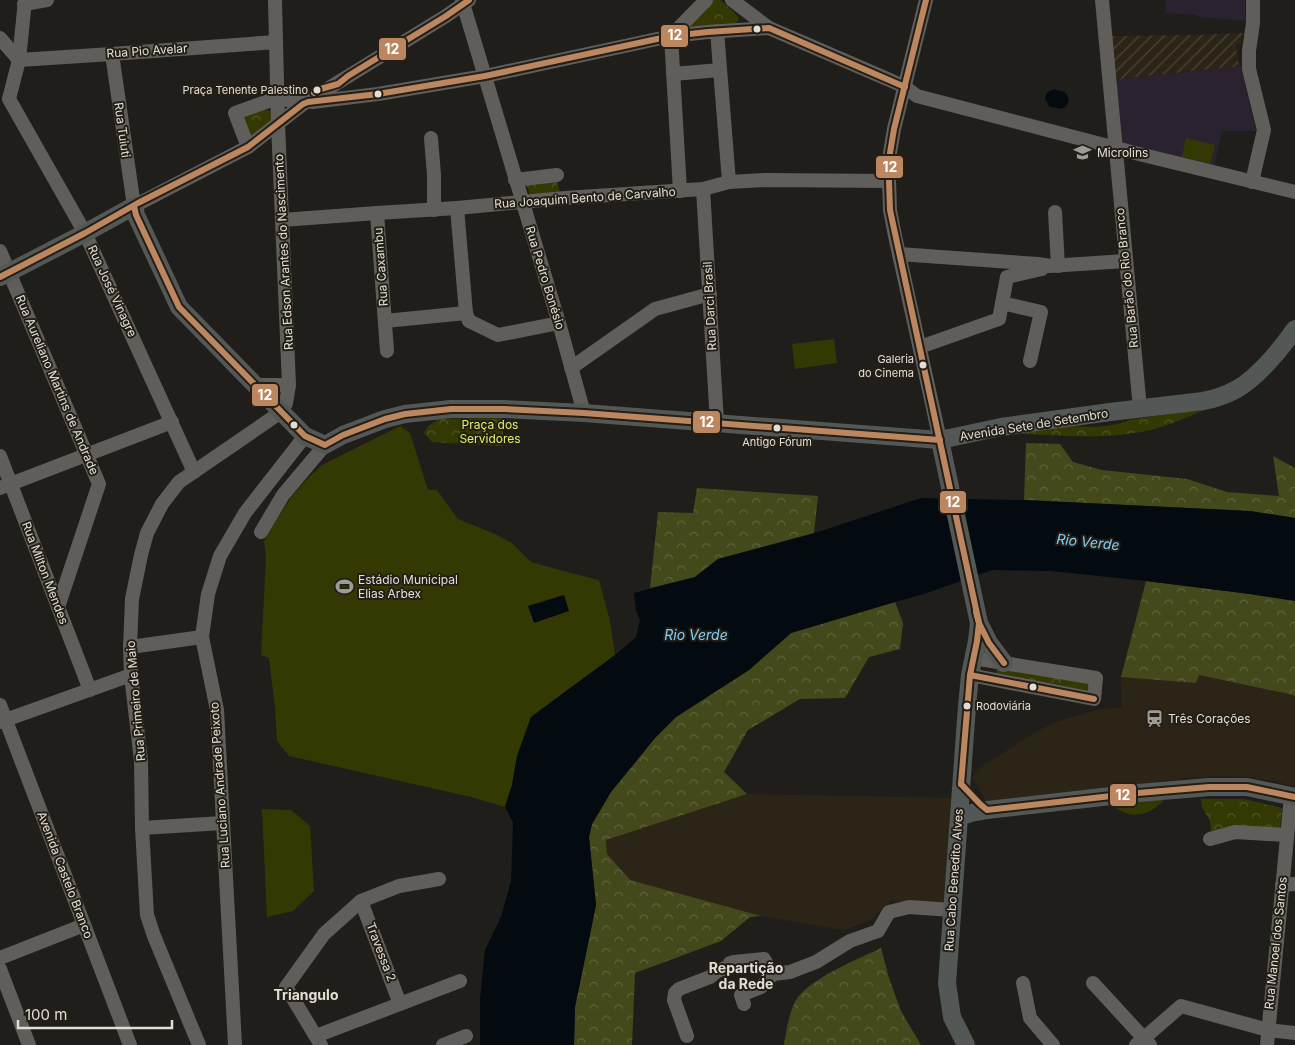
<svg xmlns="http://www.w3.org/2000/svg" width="1295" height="1045" font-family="Inter,sans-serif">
  <defs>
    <pattern id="industrial-furrows" width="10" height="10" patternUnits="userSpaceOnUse" patternTransform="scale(1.25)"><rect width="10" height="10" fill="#2c2517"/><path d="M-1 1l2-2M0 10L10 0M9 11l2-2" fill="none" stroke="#4a4438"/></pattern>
    <pattern id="forest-crowns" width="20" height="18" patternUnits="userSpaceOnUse" patternTransform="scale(1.25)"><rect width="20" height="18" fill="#43491a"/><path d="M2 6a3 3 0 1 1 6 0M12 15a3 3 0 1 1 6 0" fill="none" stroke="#5e633b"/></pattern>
    <pattern id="park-crowns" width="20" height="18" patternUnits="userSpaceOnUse" patternTransform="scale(1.25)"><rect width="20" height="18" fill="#343904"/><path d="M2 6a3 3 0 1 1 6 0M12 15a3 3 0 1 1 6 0" fill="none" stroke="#515528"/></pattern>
  </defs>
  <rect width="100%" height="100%" fill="#201e1a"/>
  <path fill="url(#industrial-furrows)" d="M 1243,33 L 1241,44 L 1237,43 L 1236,48 L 1238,61 L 1241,66 L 1111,80 L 1107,36 L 1197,35 Z"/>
  <g fill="#2a222f">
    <path d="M 1166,0 L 1245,0 L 1245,21 L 1199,17 L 1196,15 L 1165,13 Z"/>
    <path d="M 1241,66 L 1256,131 L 1222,131 L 1214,168 L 1117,143 L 1111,80 Z"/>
  </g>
  <g fill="#2c2517">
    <path d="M 1199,675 L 1289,694 L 1295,696 L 1295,786 L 1253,777 L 1218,776 L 1187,778 L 992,803 L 987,803 L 972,777 L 984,765 L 1036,732 L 1053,723 L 1097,710 L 1122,707 L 1121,677 L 1196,683 Z"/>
    <path d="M 747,794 L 952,798 L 950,845 L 944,903 L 891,901 L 869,921 L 844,930 L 761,916 L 629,880 L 607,854 L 606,840 Z"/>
  </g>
  <g fill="#343904">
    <path d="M 1186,138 L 1215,145 L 1210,164 L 1182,157 Z"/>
    <path d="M 834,339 L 837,363 L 795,369 L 792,344 Z"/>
    <path d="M 400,426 L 410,433 L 428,490 L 437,490 L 458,519 L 495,534 L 512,543 L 531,562 L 570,573 L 599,580 L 610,621 L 615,655 L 531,717 L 517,756 L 512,785 L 505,807 L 471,797 L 289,756 L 277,741 L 275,708 L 269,658 L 261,655 L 266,557 L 264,541 L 279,516 L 292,496 L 308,478 L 322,465 Z"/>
    <path d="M 1166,797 C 1152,816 1128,822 1111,803 Z"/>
    <path d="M 262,809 L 291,810 L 310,826 L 314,891 L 293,911 L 267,917 Z"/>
  </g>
  <g fill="url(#forest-crowns)">
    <path d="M 1026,443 L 1060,444 L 1073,462 L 1102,470 L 1187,479 L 1227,492 L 1279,496 L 1273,456 L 1295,468 L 1295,518 L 1250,511 L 1024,500 Z"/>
    <path d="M 697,488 L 818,496 L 814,533 L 718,559 L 695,577 L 650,588 L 658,512 L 693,513 Z"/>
    <path d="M 1146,581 L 1250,594 L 1295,601 L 1295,696 L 1289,694 L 1199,675 L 1196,683 L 1121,677 Z"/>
    <path d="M 895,602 L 903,623 L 900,649 L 869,657 L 845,698 L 800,699 L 748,730 L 724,772 L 747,794 L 606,840 L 607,854 L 630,880 L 761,916 L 750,917 L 721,941 L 635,973 L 632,1045 L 574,1045 L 575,1007 L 596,905 L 589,837 L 592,824 L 611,792 L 655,738 L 676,717 L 749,670 L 791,633 Z"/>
    <path d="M 881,948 L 889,978 L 901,1011 L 921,1045 L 784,1045 C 786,1032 790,1007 798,997 C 814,977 858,959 881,948 Z"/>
  </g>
  <g fill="url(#park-crowns)">
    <path d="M 711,0 L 720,0 L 734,12 L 739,19 L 734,26 L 681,30 Z"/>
    <path d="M 265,109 L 272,112 L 273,124 L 249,139 L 240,116 Z"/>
    <path d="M 556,180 L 561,195 L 531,198 L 526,183 Z"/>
    <path d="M 1209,408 C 1187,417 1165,428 1141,432 C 1098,440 1054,435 1011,433 L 1076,426 C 1092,428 1115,427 1129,420 Z"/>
    <path d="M 504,418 L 502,446 L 432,442 L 424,433 L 428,426 L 439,419 Z"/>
    <path d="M 998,665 L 1093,683 L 1091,694 L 996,676 Z"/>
    <path d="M 1201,799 L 1244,799 L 1282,808 L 1280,830 L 1211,832 L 1210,821 L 1202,807 Z"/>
  </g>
  <g fill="#030b11">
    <path d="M 1053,89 L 1065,92 L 1065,94 L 1067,94 L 1069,101 L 1067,105 L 1064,108 L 1062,108 L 1061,109 L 1048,106 L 1049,105 L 1045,100 L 1046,94 L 1051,90 L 1053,91 Z"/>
    <path d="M 921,498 L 1024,500 L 1250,511 L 1295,518 L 1295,601 L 1250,594 L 1146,581 L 1051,571 L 992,570 L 924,594 L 895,602 L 791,633 L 749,670 L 676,717 L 655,738 L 611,792 L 592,824 L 589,837 L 596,905 L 575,1007 L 574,1045 L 480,1045 L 480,999 L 485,950 L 501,917 L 511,881 L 513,823 L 505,807 L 512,785 L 517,756 L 531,717 L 615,655 L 636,637 L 640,620 L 636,611 L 634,593 L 695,577 L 718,559 L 815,533 Z"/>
    <path d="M 564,595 L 569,611 L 534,623 L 528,606 Z"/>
  </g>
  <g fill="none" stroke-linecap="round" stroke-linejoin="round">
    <g stroke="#605e5b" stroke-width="14">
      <path d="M 25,0 L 19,60 L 9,99 L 85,233 L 194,472"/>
      <path d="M 462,0 L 559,323 L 584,413"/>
      <path d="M 732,0 L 769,28 L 892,81 L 905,87 L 917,96 L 1139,154 L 1295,192"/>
      <path d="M 926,0 L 894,129 L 890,153 L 889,181 L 890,210 L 895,236 L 940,440"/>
      <path d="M 1102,0 L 1140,409"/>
      <path d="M 24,4 L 47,0"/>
      <path d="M 717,31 L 729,182"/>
      <path d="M 671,36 L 680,191"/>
      <path d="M 671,36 L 706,0"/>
      <path d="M 0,38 L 19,60 L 112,54 L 276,42"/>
      <path d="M 112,54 L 134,206 L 248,147 L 303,104 L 446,16 L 469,0"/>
      <path d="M 673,74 L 720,70"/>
      <path d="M 312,102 L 378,94 L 485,76 L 671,36 L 708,32 L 769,28"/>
      <path d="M 431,138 L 434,175 L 434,210"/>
      <path d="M 248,147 L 235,113 L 277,98 L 294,101 L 303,104"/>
      <path d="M 515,180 L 557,175"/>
      <path d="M 1252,182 L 1264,130 L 1249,69 L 1249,51 L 1253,23 L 1253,0"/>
      <path d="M 703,189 L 717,423"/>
      <path d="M 457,208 L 466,313 L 469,321 L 498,335 L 559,323"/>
      <path d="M 1055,212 L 1058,266"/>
      <path d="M 377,213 L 387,351"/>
      <path d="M 282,220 L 377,213 L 457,208 L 565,198 L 703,189 L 729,182 L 766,180 L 889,181"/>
      <path d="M 0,251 L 99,484 L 58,607"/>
      <path d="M 899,254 L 1038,264 L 1050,266 L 1125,261"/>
      <path d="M 1002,303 L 1041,312 L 1030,361"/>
      <path d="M 385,321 L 466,313"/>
      <path d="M 920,347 L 999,319 L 1007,277 L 1042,269"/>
      <path d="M 571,368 L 655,309 L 710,294"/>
      <path d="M 254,385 L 289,385"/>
      <path d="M 0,456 L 90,690"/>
      <path d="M 0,488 L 172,422"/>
      <path d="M 261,532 L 283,495 L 325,445"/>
      <path d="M 130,647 L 202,637"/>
      <path d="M 970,675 L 1094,699 L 1096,678 L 973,658"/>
      <path d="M 0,705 L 130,1045"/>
      <path d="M 0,722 L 131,675"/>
      <path d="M 142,828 L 223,823"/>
      <path d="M 1210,839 L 1235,832 L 1287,835"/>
      <path d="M 1282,885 L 1295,884"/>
      <path d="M 361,901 L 400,1004"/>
      <path d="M 0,958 L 84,925"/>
      <path d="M 0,969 L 29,1045"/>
      <path d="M 1023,983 L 1030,1018 L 1053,1045"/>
      <path d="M 1093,983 L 1150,1045"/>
      <path d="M 744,1004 L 741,995 L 761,987 L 773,974 L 790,972 L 816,962 L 850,941 L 878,931 L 889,912 L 909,907 L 952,910"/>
      <path d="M 316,1036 L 460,981"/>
      <path d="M 687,1036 L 674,1000 L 675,993 L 679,989 L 710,977 L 716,972 L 729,966 L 730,963 L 734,962 L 764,959 L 773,974"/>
      <path d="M 199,1045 L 154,936 L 147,915 L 142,828 L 141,761 L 131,675 L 130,647 L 132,599 L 141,555 L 147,533 L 162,504 L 179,482 L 281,412 L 286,403 L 289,385 L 278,124 L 275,0"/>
      <path d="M 235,1045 L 217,710 L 202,637 L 208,594 L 220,556 L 245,513 L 305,436"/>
      <path d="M 321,1045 L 286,987 L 324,934 L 361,901 L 399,886 L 439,879"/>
      <path d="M 443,1045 L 466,1036"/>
      <path d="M 1136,1045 L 1181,1006 L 1268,1030 L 1295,1033"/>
      <path d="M 1267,1045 L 1291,796"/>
    </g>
    <g stroke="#535857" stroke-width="18">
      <path d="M 0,277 L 85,233 L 134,206 L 136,215 L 179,307 L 305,436 L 325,445 L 343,435 L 385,419 L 405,414 L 451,409 L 504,409 L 584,413 L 940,440 L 1001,427 L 1110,412 L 1203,401 C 1215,399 1226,395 1237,389 C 1258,377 1281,349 1295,329"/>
      <path d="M 940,440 L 979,623 L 989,643 L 1004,663"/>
      <path d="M 959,817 L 971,813 L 987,810 L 1138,793 L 1209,787 L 1247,787 L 1295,797"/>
      <path d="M 966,1045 L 952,1017 L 947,983 L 967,706 L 970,675 L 977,641 L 979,623"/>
    </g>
    <defs>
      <g id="bus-1">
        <path d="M 926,0 L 894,129 L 890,153 L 889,181 L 890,210 L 979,623 L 989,643 L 1004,663"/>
        <path d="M 314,93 L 317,90 L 338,84 L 348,76 L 446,16 L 469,0"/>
        <path d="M 134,206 L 136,215 L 179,307 L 305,436 L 325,445 L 343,435 L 385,419 L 405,414 L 451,409 L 504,409 L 584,413 L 940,440"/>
        <path d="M 0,277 L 85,233 L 138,203 L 248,147 L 303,104 L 308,102 L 378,94 L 485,76 L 671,36 L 708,32 L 769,28 L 905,87"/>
        <path d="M 970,675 L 1094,699"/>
        <path d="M 961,784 L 970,675 L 977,641 L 979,623 L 976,612"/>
        <path d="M 961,784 L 980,804 L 987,810 L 1138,793 L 1209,787 L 1247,787 L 1295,797"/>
      </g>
    </defs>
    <use href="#bus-1" stroke="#241f16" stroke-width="10"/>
    <use href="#bus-1" stroke="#bb8660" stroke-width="6"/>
  </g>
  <defs>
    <symbol id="university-bare" viewBox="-9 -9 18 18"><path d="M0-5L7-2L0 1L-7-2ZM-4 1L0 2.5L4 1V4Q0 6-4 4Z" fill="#9d9b95" stroke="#241f16" stroke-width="2.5" paint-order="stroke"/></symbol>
    <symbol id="stadium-bare" viewBox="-9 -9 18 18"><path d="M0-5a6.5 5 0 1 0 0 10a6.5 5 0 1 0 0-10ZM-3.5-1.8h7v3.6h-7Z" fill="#9d9b95" stroke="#241f16" stroke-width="2.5" paint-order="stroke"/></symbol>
    <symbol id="station-bare" viewBox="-9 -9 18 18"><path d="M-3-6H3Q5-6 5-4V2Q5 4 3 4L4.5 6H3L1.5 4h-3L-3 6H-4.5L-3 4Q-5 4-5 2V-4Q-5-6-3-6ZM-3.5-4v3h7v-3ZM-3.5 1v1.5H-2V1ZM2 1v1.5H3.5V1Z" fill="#9d9b95" stroke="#241f16" stroke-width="2.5" paint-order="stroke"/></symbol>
  </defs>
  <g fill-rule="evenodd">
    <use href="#university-bare" x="1070" y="140" width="25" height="25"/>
    <use href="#stadium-bare" x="332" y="574" width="25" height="25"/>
    <use href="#station-bare" x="1142" y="706" width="25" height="25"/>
  </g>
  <g fill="#e1ded7" stroke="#241f16" stroke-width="2">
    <circle cx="757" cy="29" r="4.5"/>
    <circle cx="317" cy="90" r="4.5"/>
    <circle cx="378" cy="94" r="4.5"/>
    <circle cx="923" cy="365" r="4.5"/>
    <circle cx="294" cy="425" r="4.5"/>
    <circle cx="777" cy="428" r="4.5"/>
    <circle cx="1033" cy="687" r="4.5"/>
    <circle cx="967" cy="706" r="4.5"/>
  </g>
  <g text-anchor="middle" stroke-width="4" stroke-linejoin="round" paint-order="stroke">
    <g font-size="11" fill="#e1ded7" stroke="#241f16" text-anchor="end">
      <text x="308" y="94">Praça Tenente Palestino</text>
      <text x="914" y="363">Galeria<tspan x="914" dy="14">do Cinema</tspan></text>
      <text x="777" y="446" text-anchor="middle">Antigo Fórum</text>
      <text x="976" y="710" text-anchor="start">Rodoviária</text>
    </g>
    <g font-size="12" fill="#e1ded7" stroke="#241f16">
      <text transform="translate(147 51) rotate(-4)" y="4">Rua Pio Avelar</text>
      <text transform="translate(122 130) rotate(82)" y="4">Rua Tuiuti</text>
      <text transform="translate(585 198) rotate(-4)" y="4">Rua Joaquim Bento de Carvalho</text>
      <text transform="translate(284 252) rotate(-93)" y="4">Rua Edson Arantes do Nascimento</text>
      <text transform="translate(381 267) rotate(-94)" y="4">Rua Caxambu</text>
      <text transform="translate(545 278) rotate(73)" y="4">Rua Pedro Bonésio</text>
      <text transform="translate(1127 278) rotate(-96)" y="4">Rua Barão do Rio Branco</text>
      <text transform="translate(112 291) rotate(65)" y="4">Rua José Vinagre</text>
      <text transform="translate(710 306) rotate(-93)" y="4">Rua Darci Brasil</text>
      <text transform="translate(57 385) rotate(67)" y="4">Rua Aureliano Martins de Andrade</text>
      <text transform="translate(1034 425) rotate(-9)" y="4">Avenida Sete de Setembro</text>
      <text transform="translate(45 573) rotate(69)" y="4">Rua Milton Mendes</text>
      <text transform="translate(136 701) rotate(-95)" y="4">Rua Primeiro de Maio</text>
      <text transform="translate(220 785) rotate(-94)" y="4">Rua Luciano Andrade Peixoto</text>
      <text transform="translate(65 875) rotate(69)" y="4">Avenida Castelo Branco</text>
      <text transform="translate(954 880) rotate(-86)" y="4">Rua Cabo Benedito Alves</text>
      <text transform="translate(1276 943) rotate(-84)" y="4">Rua Manoel dos Santos</text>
      <text transform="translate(381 952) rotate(69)" y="4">Travessa 2</text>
    </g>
    <g font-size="12" fill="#e1ded7" stroke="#241f16" text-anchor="start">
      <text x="1097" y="157">Microlins</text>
      <text x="358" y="584">Estádio Municipal<tspan x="358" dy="14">Elias Arbex</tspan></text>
      <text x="1168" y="723">Três Corações</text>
    </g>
    <g font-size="12" fill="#dfef6c" stroke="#241f16">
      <text x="490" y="429">Praça dos<tspan x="490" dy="14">Servidores</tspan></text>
    </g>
    <g font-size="14" font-style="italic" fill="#82cdf5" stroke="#241f16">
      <text transform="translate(1088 542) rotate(6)" y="5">Rio Verde</text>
      <text x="696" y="640">Rio Verde</text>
    </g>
    <g font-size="14" font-weight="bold" fill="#e1ded7" stroke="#241f16">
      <text x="746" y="973">Repartição<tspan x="746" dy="16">da Rede</tspan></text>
      <text x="306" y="1000">Triangulo</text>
    </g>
  </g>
  <g stroke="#241f16" stroke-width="2">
    <rect x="660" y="24" width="29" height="24" rx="5" fill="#bb8660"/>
    <rect x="378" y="37" width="29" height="24" rx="5" fill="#bb8660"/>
    <rect x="875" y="155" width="29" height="24" rx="5" fill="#bb8660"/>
    <rect x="251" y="383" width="28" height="24" rx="5" fill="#bb8660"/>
    <rect x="692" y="410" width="29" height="24" rx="5" fill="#bb8660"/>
    <rect x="939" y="490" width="28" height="24" rx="5" fill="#bb8660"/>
    <rect x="1109" y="783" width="28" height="24" rx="5" fill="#bb8660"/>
  </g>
  <g font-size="14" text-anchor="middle" font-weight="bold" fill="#fff">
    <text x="675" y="40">12</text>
    <text x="392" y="54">12</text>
    <text x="890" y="172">12</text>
    <text x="265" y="400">12</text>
    <text x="707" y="427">12</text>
    <text x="953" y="507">12</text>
    <text x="1123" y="800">12</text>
  </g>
  <path d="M18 1020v8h154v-8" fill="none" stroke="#e1ded7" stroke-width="2.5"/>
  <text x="25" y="1020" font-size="15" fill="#e1ded7" stroke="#241f16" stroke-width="4" paint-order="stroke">100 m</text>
</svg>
